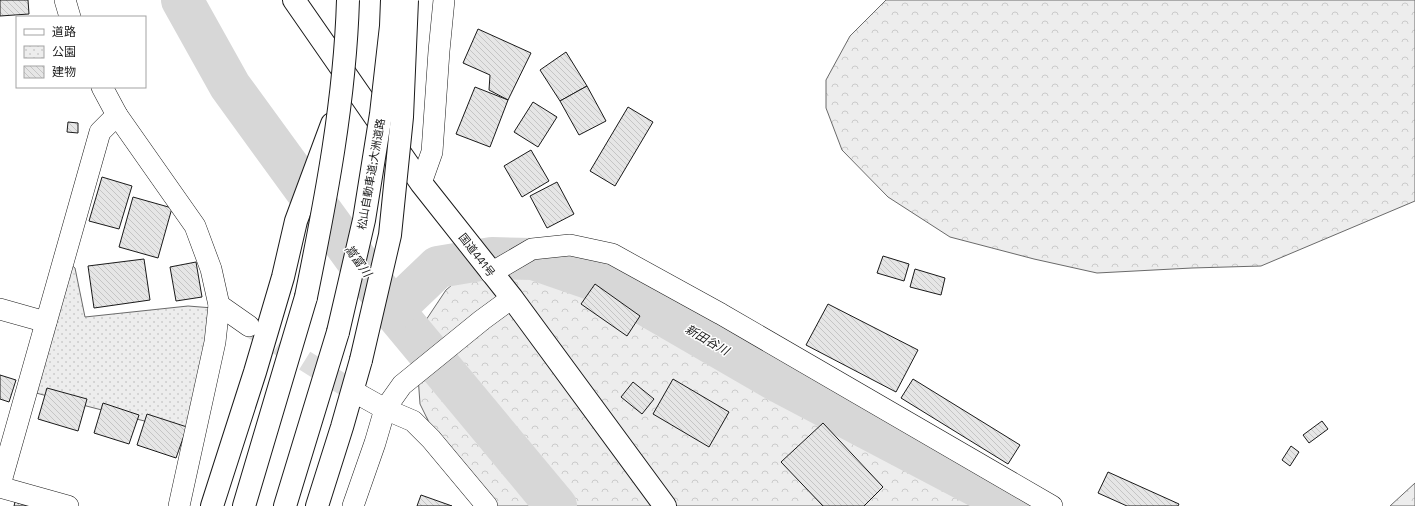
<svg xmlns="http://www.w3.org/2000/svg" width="1415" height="506" font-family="'Space Grotesk','Noto Sans JP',sans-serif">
  <defs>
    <pattern id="forest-crowns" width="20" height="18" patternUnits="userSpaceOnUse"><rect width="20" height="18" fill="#ededed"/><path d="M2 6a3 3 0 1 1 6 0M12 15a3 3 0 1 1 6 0" fill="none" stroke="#cbcbcb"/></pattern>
    <pattern id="park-dots" width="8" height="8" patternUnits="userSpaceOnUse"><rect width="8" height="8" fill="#ededed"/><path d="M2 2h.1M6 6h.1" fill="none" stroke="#cbcbcb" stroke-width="1.8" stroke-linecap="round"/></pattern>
    <pattern id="building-back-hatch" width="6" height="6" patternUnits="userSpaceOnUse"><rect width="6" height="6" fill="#e6e6e6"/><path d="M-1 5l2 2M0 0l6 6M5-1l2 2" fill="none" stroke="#c5c5c5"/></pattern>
  </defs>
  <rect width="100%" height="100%" fill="#fff"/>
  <g fill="url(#forest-crowns)" stroke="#6a6a6a">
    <path d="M 886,0 L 1415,0 L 1415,201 L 1261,266 L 1192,268 L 1097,273 L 1034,259 L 950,237 L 888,197 L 842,150 L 826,108 L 826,80 L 850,36 Z"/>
    <path d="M 573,241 L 929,438 L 1027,506 L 497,506 L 447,459 L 420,404 L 416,348 L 422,326 L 446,290 L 478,263 L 524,242 Z"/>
    <path d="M 1415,483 L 1415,506 L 1390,506 Z"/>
  </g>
  <path fill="url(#park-dots)" stroke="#6a6a6a" d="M 64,259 L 75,268 L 85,317 L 188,306 L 213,308 L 187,432 L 36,393 Z"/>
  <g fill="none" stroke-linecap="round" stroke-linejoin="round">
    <g stroke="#d7d7d7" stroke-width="42">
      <path d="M 182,0 L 230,86 L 393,310 L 556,506"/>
      <path d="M 393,310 L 438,267 L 492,258 L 533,259 L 617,288 L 781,383 L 1015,506"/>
    </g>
  </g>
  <g fill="url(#building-back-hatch)" stroke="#1a1a1a">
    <path d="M 0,0 L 28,0 L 29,14 L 0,16 Z"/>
    <path d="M 478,29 L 531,53 L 508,100 L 489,90 L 490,75 L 463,63 Z"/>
    <path d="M 566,52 L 587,86 L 560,101 L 540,70 Z"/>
    <path d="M 587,86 L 606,121 L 579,135 L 560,101 Z"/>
    <path d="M 475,87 L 508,100 L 490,147 L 456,134 Z"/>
    <path d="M 533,102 L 557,117 L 538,147 L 514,132 Z"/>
    <path d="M 628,107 L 653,122 L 615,186 L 590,171 Z"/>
    <path d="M 68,122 L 78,123 L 78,133 L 67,132 Z"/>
    <path d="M 531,150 L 549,181 L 522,197 L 504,166 Z"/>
    <path d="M 102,177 L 132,186 L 119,229 L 89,221 Z"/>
    <path d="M 557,182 L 574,214 L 547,228 L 530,196 Z"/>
    <path d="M 133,197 L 172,208 L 158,258 L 119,247 Z"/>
    <path d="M 883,256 L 909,264 L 904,281 L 877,273 Z"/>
    <path d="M 144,259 L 150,300 L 94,308 L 88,266 Z"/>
    <path d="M 196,262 L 202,297 L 176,301 L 170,267 Z"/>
    <path d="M 915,269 L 945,278 L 941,295 L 910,287 Z"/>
    <path d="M 595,284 L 640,316 L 627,336 L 581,304 Z"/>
    <path d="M 828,304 L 918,350 L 896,392 L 806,345 Z"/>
    <path d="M 0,375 L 16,380 L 9,402 L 0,399 Z"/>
    <path d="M 673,379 L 729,412 L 709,447 L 653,414 Z"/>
    <path d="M 913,379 L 1020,445 L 1008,464 L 901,398 Z"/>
    <path d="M 633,382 L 654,399 L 642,414 L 621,397 Z"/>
    <path d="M 47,388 L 87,399 L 78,431 L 38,419 Z"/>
    <path d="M 103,403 L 139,415 L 129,444 L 94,433 Z"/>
    <path d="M 147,414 L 187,427 L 176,458 L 137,445 Z"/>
    <path d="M 1322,421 L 1328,429 L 1309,443 L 1303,435 Z"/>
    <path d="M 823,423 L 883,487 L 864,506 L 823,506 L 781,462 Z"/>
    <path d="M 1291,446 L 1299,452 L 1290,466 L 1282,460 Z"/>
    <path d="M 1108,472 L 1179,504 L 1178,506 L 1127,506 L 1098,493 Z"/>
    <path d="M 421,495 L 452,506 L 417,506 Z"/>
    <path d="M 15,502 L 28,506 L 14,506 Z"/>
  </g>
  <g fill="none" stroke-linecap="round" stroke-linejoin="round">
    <path stroke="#ddd" stroke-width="21" stroke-dasharray="21 10" stroke-linecap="butt" d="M 252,328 L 360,395"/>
    <defs>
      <g id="minor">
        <path d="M 65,0 L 70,17"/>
        <path d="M 102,87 L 117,115 L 195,226 L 211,269 L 219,305 L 215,342 L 179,506"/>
        <path d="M 421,183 L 432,152 L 439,51 L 444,0"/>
        <path d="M 491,273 L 532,249 L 570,245 L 612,254 L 721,314 L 1052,506"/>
        <path d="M 219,305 L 249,326"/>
        <path d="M 0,309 L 46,322"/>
        <path d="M 360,395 L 385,409 L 413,421 L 431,439 L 487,506"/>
        <path d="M 0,485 L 100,132 L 117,115"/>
        <path d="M 0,487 L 68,506"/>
        <path d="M 353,506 L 375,443 L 385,409 L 402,385 L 482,320 L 512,298"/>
      </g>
      <path id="trunk" d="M 294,0 L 421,183 L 512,298 L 665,506"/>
      <g id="motorway">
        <path d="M 212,506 L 255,372 L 283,277 L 296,221 L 332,124"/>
        <path d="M 244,506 L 306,297"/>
        <path d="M 285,506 L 338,332"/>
        <path d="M 317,506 L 342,427 L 361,360"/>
      </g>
    </defs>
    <use href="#minor" stroke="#1a1a1a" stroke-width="22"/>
    <use href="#trunk" stroke="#1a1a1a" stroke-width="24"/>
    <use href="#motorway" stroke="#1a1a1a" stroke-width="24"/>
    <use href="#minor" stroke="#fff" stroke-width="21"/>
    <use href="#trunk" stroke="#fff" stroke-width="22"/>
    <use href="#motorway" stroke="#fff" stroke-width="22"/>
    <defs>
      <g id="motorway-bridge">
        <path d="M 306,297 C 326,199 345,100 348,0"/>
        <path d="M 338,332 L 364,220 L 381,114 L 391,26 L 392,0"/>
        <path d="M 361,360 L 390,235 L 402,117 L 407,0"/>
      </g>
    </defs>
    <use href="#motorway-bridge" stroke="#1a1a1a" stroke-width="24" stroke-linecap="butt"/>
    <use href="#motorway-bridge" stroke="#fff" stroke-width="22"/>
  </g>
  <g text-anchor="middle" stroke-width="3" stroke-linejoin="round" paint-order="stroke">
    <g font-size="11" fill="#1a1a1a" stroke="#fff">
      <text transform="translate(371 174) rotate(-80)" y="4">松山自動車道;大洲道路</text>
      <text transform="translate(477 255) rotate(52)" y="4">国道441号</text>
    </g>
    <g font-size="12" font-style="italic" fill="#1a1a1a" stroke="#fff">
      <text transform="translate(358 261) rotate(54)" y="4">嵩富川</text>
      <text transform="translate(707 340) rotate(30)" y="4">新田谷川</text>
    </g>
  </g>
  <rect x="16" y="16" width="130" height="72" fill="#ffffff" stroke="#a3a3a3"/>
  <rect x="24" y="29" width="20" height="6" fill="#ffffff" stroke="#a3a3a3"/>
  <text x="52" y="36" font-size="12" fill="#1a1a1a">道路</text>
  <rect x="24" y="46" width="20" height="12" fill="url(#park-dots)" stroke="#a3a3a3"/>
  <text x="52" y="56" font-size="12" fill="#1a1a1a">公園</text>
  <rect x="24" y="66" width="20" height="12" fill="url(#building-back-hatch)" stroke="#a3a3a3"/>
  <text x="52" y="76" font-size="12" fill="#1a1a1a">建物</text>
</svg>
